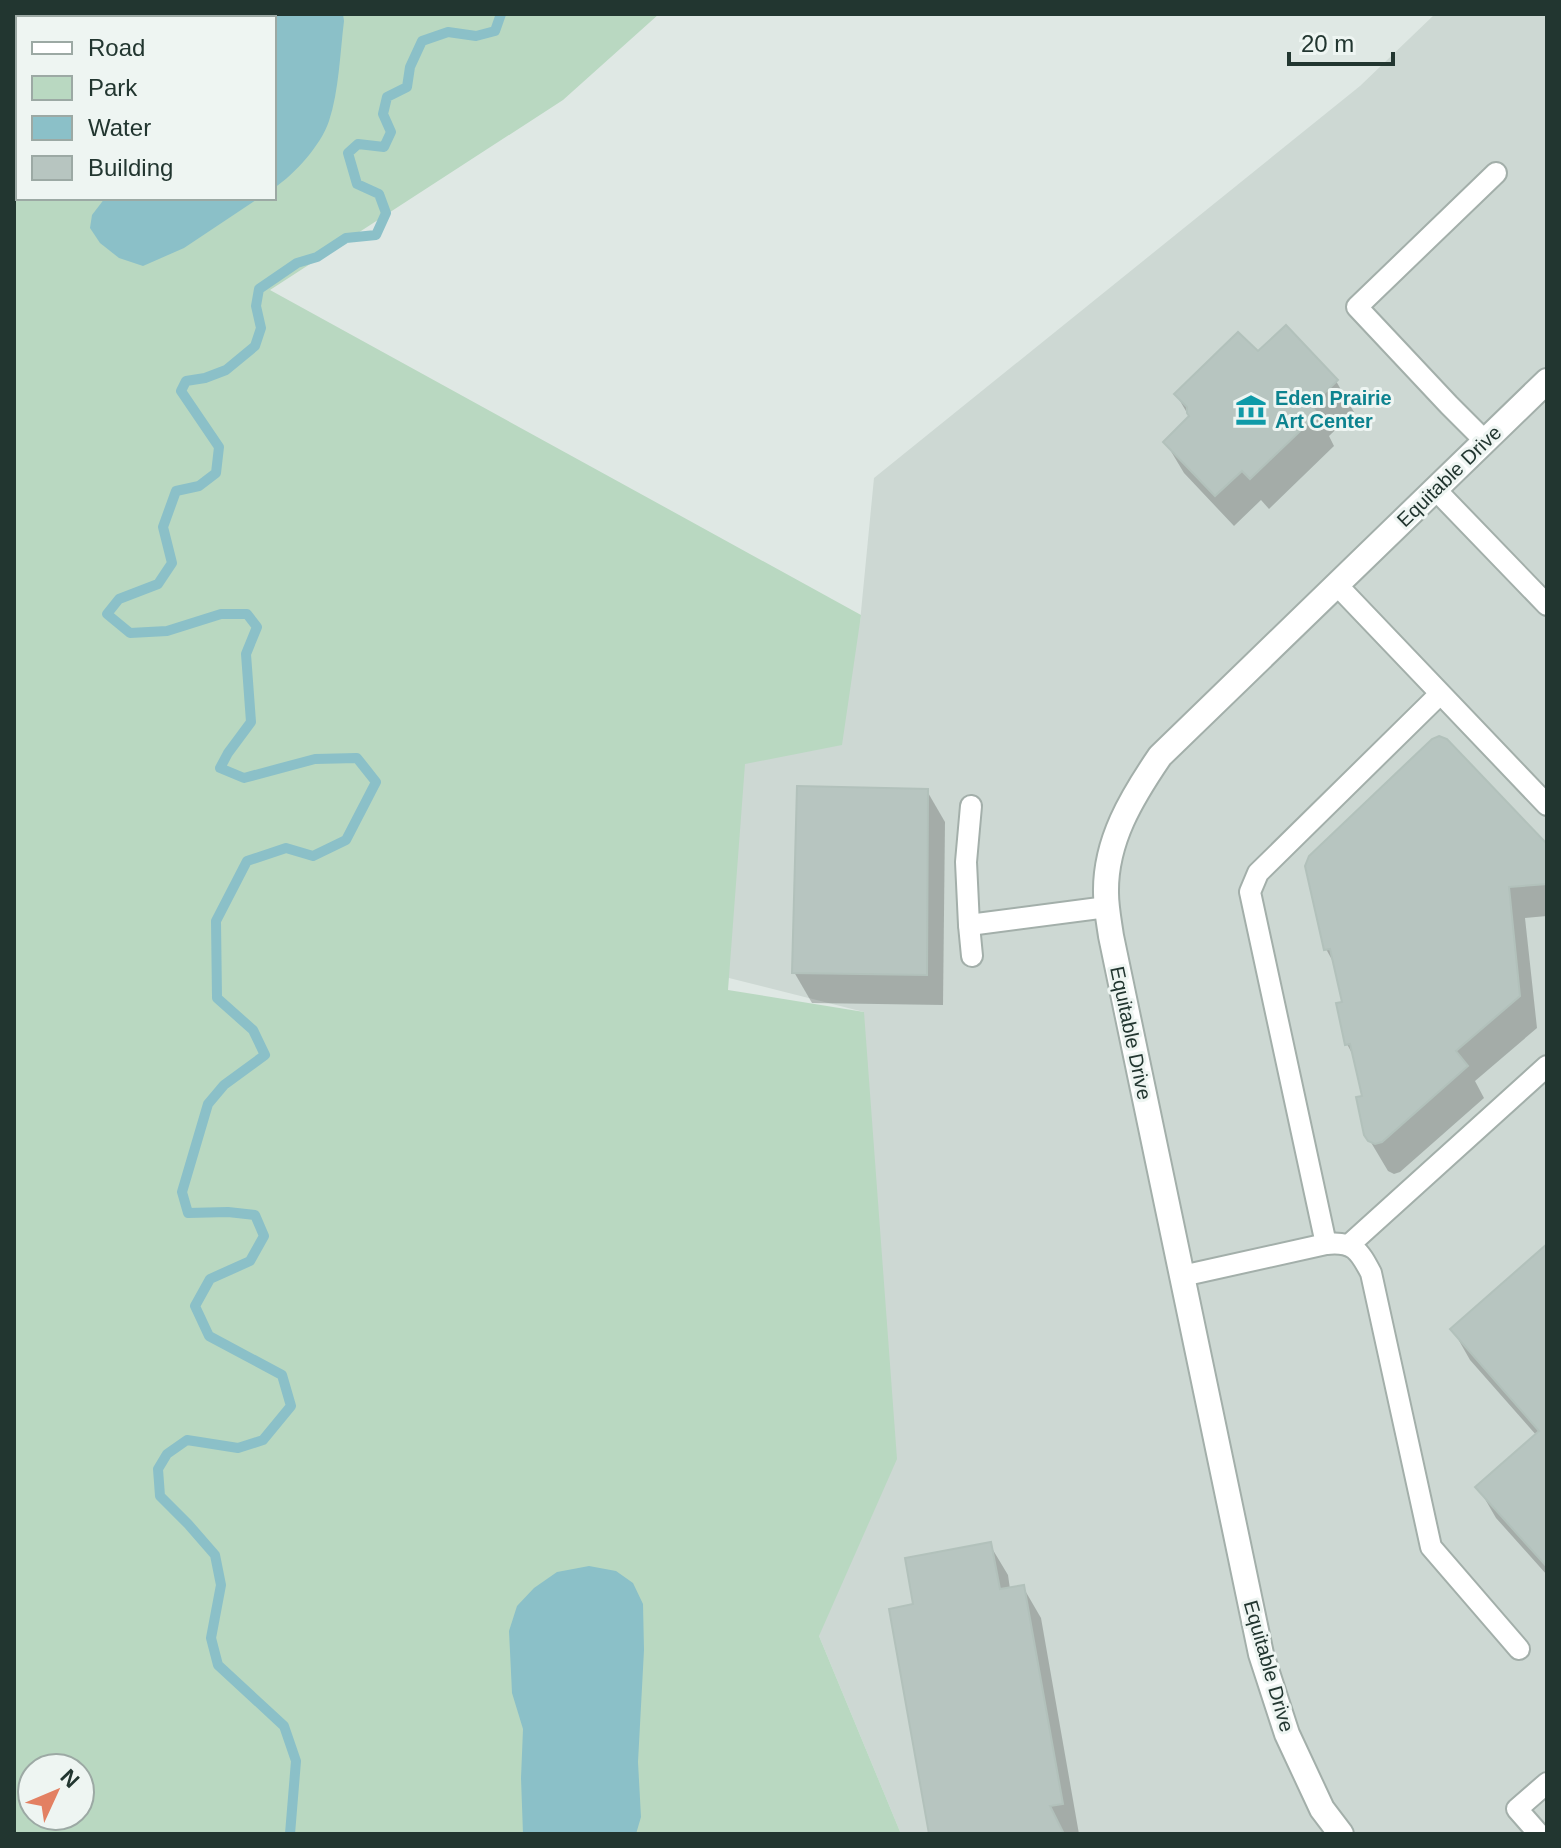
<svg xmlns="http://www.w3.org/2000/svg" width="1561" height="1848" font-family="Helvetica,sans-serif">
  <rect width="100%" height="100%" fill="#dfe8e4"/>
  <path fill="#cdd8d3" d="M 1435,14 L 1547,14 L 1547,1834 L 901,1834 L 819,1636 L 864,1012 L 729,978 L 693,763 L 860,622 L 874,478 L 1360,86 Z"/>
  <path fill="#b9d8c1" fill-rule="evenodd" d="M 40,14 L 659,14 L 563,100 L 270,290 L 861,615 L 842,745 L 745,764 L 728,990 L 864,1012 L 897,1459 L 819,1636 L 901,1834 L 14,1834 L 14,163 L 18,165 L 18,198 L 274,198 L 274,18 L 37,18 ZM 32,1768 L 80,1768 L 80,1816 L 32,1816 Z"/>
  <g fill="#8bc0c8">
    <path d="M 265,14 L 343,14 L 344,21 C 340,53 339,91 329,121 C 321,145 295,174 274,188 L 274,18 L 265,18 Z"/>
    <path d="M 105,198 L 259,198 L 184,248 L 143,266 L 119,258 L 100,243 L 90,228 L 92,215 Z"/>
    <path d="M 589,1566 L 616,1571 L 633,1583 L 643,1604 L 644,1650 L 638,1762 L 641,1817 L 636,1834 L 523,1834 L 521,1778 L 523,1729 L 512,1693 L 509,1631 L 517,1606 L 534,1588 L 557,1572 Z"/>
  </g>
  <g fill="#0003">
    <path d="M 1258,354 L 1336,381 L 1354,412 L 1329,436 L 1334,446 L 1269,509 L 1261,500 L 1234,526 L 1184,473 L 1166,443 L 1190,418 L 1176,394 Z"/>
    <path d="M 927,791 L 945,822 L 943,1005 L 812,1003 L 794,972 Z"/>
    <path d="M 1547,847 L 1547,916 L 1525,918 L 1537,1028 L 1475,1081 L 1484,1098 L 1400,1172 L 1394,1174 L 1388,1171 L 1366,1134 L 1364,1098 L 1356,1061 L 1347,1044 L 1344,1003 L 1336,967 L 1326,949 Z"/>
    <path d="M 1547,1246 L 1547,1575 L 1496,1518 L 1478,1487 L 1537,1436 L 1470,1360 L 1453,1330 Z"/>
    <path d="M 990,1545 L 1008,1575 L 1010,1589 L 1023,1587 L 1041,1618 L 1079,1834 L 931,1834 L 915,1606 Z"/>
  </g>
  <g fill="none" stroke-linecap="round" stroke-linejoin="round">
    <path stroke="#8bc0c8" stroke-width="10" d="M 290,1834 L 296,1761 L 284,1726 L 218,1665 L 211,1638 L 221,1585 L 215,1555 L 188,1524 L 160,1496 L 158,1469 L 167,1454 L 187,1440 L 238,1448 L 263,1440 L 291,1406 L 282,1375 L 209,1336 L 195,1306 L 210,1279 L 250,1261 L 264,1236 L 255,1215 L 228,1212 L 188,1213 L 182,1192 L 208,1104 L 224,1085 L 265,1055 L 253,1030 L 217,998 L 216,921 L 247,861 L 286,848 L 313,856 L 346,840 L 376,782 L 357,758 L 315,759 L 244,778 L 220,768 L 228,753 L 251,722 L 246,654 L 257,627 L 247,614 L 221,614 L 167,631 L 130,633 L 107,614 L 119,599 L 158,584 L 172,563 L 163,527 L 176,491 L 199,486 L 216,473 L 219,447 L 181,391 L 186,381 L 205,378 L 226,370 L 255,346 L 261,328 L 256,306 L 259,289 L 297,263 L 317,257 L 346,238 L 376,235 L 386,213 L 379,194 L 357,184 L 348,153 L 358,144 L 384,147 L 391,132 L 383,114 L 387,97 L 407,87 L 410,67 L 422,41 L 448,32 L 476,36 L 495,31 L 501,14"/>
  </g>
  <g fill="#b7c5c0" stroke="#b2c1bb" stroke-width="2">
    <path d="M 1286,325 L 1338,380 L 1311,406 L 1318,414 L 1250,479 L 1242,471 L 1215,496 L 1163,442 L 1189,416 L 1187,413 L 1187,407 L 1174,394 L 1238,332 L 1258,351 Z"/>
    <path d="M 1439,736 L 1447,739 L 1547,844 L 1547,884 L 1509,887 L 1520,996 L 1456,1051 L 1468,1066 L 1382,1142 L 1375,1144 L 1368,1141 L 1364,1135 L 1356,1097 L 1362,1096 L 1350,1044 L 1345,1045 L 1336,1003 L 1342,1002 L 1330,949 L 1324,950 L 1305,866 L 1309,856 L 1432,739 Z"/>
    <path d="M 797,786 L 928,789 L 927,975 L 792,973 Z"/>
    <path d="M 1547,1244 L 1547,1567 L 1475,1487 L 1539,1431 L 1450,1329 Z"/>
    <path d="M 991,1542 L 1000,1589 L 1024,1585 L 1063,1804 L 1050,1806 L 1064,1834 L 929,1834 L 889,1609 L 913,1604 L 905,1558 Z"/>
  </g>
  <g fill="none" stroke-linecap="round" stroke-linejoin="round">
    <defs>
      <g id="service">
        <path d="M 1485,441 L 1449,405 L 1357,307 L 1496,173"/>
        <path d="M 1435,489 L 1547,605"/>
        <path d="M 1336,584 L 1547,805"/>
        <path d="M 969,925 L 966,862 L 971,806"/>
        <path d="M 972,956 L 969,925 L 1107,907"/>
        <path d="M 1326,1244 L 1250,892 L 1258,873 L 1440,694"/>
        <path d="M 1349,1245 L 1547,1066"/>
        <path d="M 1182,1276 L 1326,1244 C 1353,1241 1359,1250 1371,1273 L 1431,1547 L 1519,1649"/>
        <path d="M 1539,1834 L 1517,1809 L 1547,1783"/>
      </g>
      <path id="minor" d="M 1341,1834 L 1322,1809 L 1287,1734 L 1261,1654 L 1111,936 C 1109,922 1106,907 1106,893 C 1105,841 1132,797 1160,756 L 1547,381"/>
    </defs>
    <use href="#service" stroke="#a3afaa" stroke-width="24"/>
    <use href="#minor" stroke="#a3afaa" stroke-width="28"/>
    <use href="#service" stroke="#fff" stroke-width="20"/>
    <use href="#minor" stroke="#fff" stroke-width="24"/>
  </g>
  <defs>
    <symbol id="museum-bare" viewBox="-9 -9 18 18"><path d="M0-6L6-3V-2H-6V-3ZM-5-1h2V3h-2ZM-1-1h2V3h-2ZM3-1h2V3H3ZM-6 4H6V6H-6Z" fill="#0f9aa8" stroke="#eef5f2" stroke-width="2.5" paint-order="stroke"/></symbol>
  </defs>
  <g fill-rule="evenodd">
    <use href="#museum-bare" x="1229" y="388" width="44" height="44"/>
  </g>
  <g text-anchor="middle" stroke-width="6" stroke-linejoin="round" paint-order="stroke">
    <g font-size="20" font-weight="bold" fill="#0d838f" stroke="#eef5f2" text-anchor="start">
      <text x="1275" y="405">Eden Prairie<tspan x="1275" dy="23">Art Center</tspan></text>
    </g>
    <g font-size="20" fill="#223630" stroke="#eef5f2">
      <text transform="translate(1449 476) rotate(-44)" y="7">Equitable Drive</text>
      <text transform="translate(1131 1033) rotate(78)" y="7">Equitable Drive</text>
      <text transform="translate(1269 1666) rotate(74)" y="7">Equitable Drive</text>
    </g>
  </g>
  <rect width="1561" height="1848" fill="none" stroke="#223630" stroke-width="32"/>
  <rect x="16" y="16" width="260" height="184" fill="#eef5f2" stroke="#9ca9a4" stroke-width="2"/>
  <rect x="32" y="42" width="40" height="12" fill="#ffffff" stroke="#9ca9a4" stroke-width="2"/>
  <text x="88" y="56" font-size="24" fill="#223630">Road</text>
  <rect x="32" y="76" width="40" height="24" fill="#b9d8c1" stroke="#9ca9a4" stroke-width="2"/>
  <text x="88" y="96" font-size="24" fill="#223630">Park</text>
  <rect x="32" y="116" width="40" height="24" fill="#8bc0c8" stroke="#9ca9a4" stroke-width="2"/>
  <text x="88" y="136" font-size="24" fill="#223630">Water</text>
  <rect x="32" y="156" width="40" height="24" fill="#b7c5c0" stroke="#9ca9a4" stroke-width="2"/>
  <text x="88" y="176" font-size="24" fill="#223630">Building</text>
  <g transform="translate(56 1792) rotate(46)"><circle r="38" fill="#eef5f2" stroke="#9ca9a4" stroke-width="2"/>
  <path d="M0-6L14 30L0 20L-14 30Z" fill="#e38062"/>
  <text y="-12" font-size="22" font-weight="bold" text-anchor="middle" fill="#223630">N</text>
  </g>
  <path d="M1289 52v12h104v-12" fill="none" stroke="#223630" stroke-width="4"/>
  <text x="1301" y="52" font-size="24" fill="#223630" stroke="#eef5f2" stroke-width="6" paint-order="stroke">20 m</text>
</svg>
